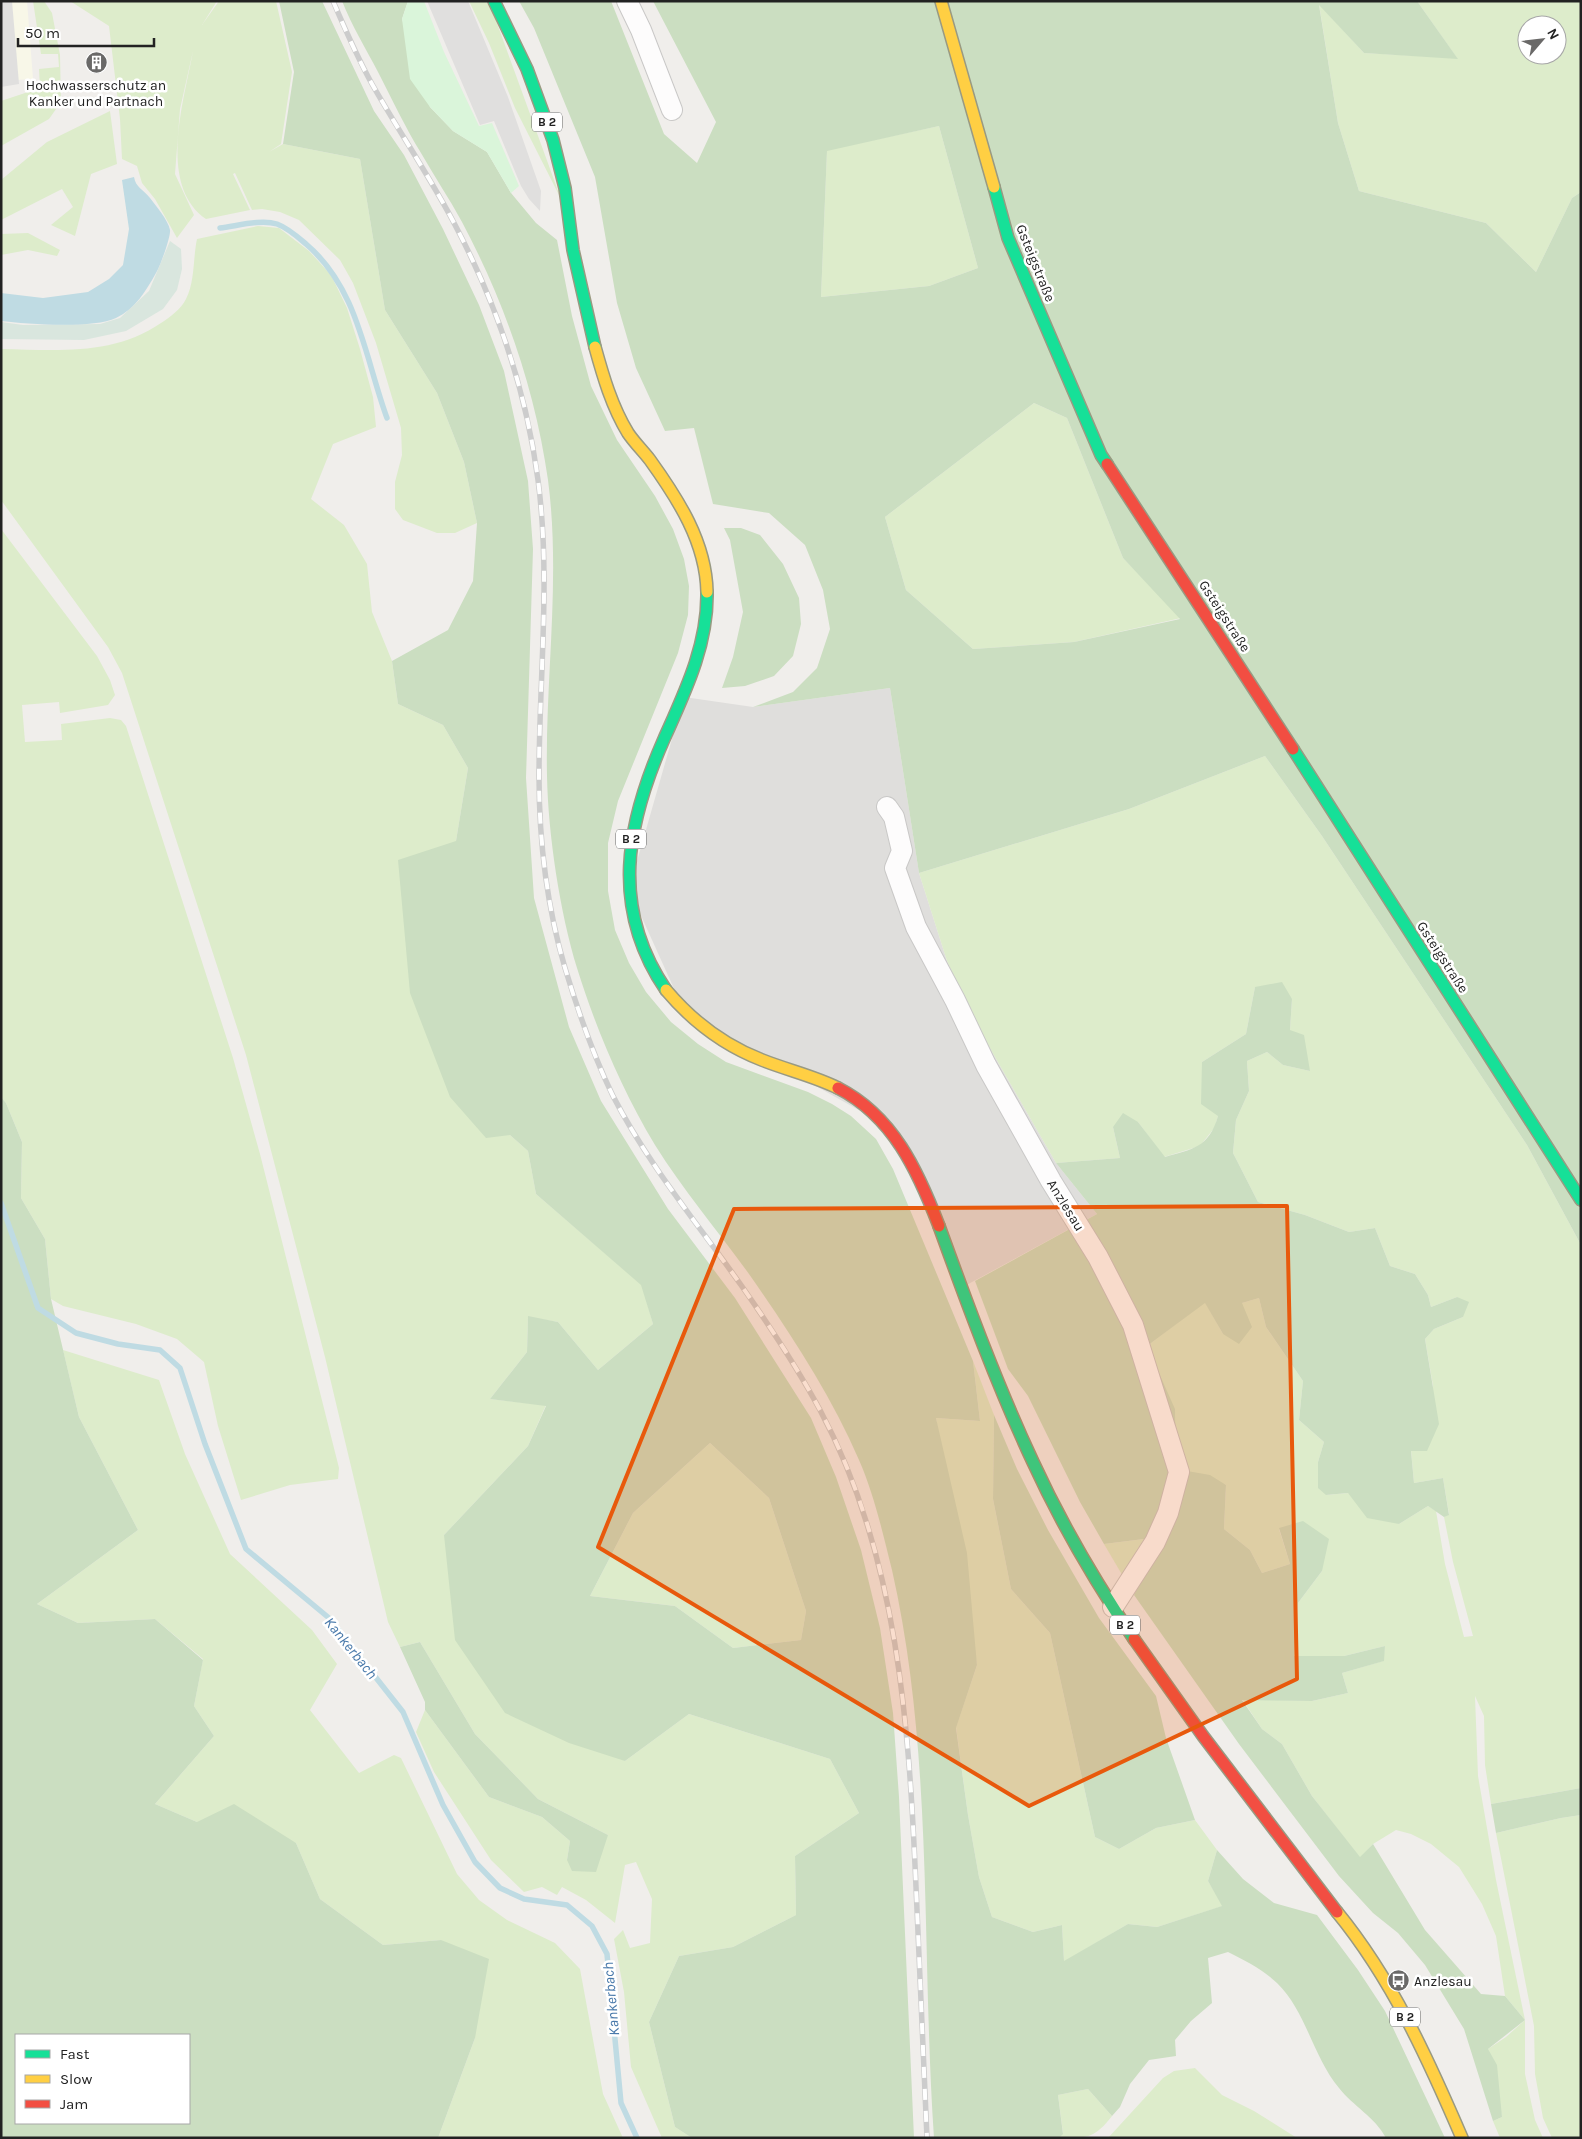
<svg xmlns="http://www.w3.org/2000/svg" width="1582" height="2139" font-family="Karla,sans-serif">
  <rect width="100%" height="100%" fill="#f0eeeb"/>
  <path fill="#dfdedc" d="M 890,688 L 919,873 L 947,961 L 972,1017 L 1056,1163 L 1097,1214 L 961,1288 L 889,1127 L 685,1013 L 629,889 L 684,697 L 753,707 Z"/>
  <path fill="#f8f7e8" d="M 1,1 L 27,1 L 33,79 L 1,81 Z"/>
  <g fill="#ddeccb" fill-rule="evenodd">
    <path d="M 33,1 L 44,1 L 52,13 L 60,55 L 61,102 L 49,119 L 1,146 L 1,101 L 40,88 L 39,69 L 59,67 L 58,54 L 41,54 Z"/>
    <path d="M 70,1 L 217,1 L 202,25 L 219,1 L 276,1 L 292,72 L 281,144 L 269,152 L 283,144 L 360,159 L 385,310 L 437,393 L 464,462 L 477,523 L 455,533 L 437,533 L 403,520 L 395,509 L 395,482 L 402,455 L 401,428 L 376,343 L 353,283 L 340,260 L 299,220 L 280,212 L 262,209 L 252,210 L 235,173 L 233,174 L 250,210 L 206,219 C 157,185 184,101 193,51 L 180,109 L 175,174 L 194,215 L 177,238 L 155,199 L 142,183 L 137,166 L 122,159 L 120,119 L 109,26 Z"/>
    <path d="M 469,1 L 486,1 L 494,15 L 561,199 L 515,108 L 489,43 Z"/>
    <path d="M 1417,1 L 1581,1 L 1581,192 L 1572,198 L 1536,272 L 1486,223 L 1359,191 L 1338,123 L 1319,4 L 1364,53 L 1457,58 ZM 1527,25 L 1557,25 L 1557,55 L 1527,55 Z"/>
    <path d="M 110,111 L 117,164 L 91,174 L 75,236 L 51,225 L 73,207 L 62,189 L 1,220 L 1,180 L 47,142 Z"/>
    <path d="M 939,126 L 978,268 L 929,286 L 821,297 L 827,150 Z"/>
    <path d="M 258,226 L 279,228 L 309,251 L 331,275 L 347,308 L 360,349 L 373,397 L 376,427 L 333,444 L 311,499 L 344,525 L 367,564 L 372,612 L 392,661 L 398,704 L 443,725 L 468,768 L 456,841 L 510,1135 L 528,1151 L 536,1194 L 642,1285 L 653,1324 L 598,1370 L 558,1322 L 528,1317 L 527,1352 L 490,1399 L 546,1405 L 528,1446 L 444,1535 L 625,1761 L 689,1714 L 830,1759 L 859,1813 L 795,1856 L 796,1915 L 733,1947 L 679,1956 L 649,2022 L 675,2127 L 692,2138 L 662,2138 L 631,2067 L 624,1992 L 614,1939 L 623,1930 L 630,1948 L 650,1943 L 652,1899 L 636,1862 L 625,1865 L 615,1923 L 586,1900 L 562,1887 L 557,1895 L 542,1887 L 524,1892 L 491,1860 L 434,1772 L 416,1732 L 425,1710 L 489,1797 L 542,1817 L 570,1841 L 567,1860 L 608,1835 L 538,1799 L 475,1734 L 420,1642 L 400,1647 L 388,1622 L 325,1357 L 246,1055 L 122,673 L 108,647 L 1,500 L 1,349 C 57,350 113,356 161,323 C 170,317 181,309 186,299 C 195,282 193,257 197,239 Z"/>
    <path d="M 28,233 L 60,250 L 57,256 L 28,250 L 1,255 L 1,234 Z"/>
    <path d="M 1034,403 L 1067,418 L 1123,558 L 1181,618 L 1074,642 L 973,649 L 906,590 L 885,517 Z"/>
    <path d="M 1,529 L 97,656 L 110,680 L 115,695 L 108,705 L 60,713 L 59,702 L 22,705 L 25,742 L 62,740 L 61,724 L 110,718 L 121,720 L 126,726 L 233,1058 L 260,1154 L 339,1468 L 338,1479 L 290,1485 L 241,1500 L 218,1426 L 204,1362 L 177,1339 L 136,1324 L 63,1306 L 51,1299 L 45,1239 L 21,1198 L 22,1142 L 6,1103 L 1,1097 Z"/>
    <path d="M 1265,756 L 1322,836 L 1527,1145 L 1581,1245 L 1581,1788 L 1491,1804 L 1485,1765 L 1484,1716 L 1475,1696 L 1478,1776 L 1496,1880 L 1525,2020 L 1525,2074 L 1535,2120 L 1543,2138 L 1500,2138 L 1493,2121 L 1502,2117 L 1488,2049 L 1506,2037 L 1525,2020 L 1505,1996 L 1496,1936 L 1482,1904 L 1459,1867 L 1431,1844 L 1411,1834 L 1396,1830 L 1373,1844 L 1360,1858 L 1312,1796 L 1282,1744 L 1262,1729 L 1242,1699 L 1312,1701 L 1348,1693 L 1342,1673 L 1383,1661 L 1385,1646 L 1344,1656 L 1293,1656 L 1298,1603 L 1322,1571 L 1279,1529 L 1290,1564 L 1262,1573 L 1250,1550 L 1224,1529 L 1226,1485 L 1176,1469 L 1147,1346 L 1205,1302 L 1223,1334 L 1242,1303 L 1259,1298 L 1266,1327 L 1303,1381 L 1299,1420 L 1324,1442 L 1318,1462 L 1326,1495 L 1348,1493 L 1399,1524 L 1428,1506 L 1436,1511 L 1445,1564 L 1464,1637 L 1473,1636 L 1453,1562 L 1444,1517 L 1449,1514 L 1443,1478 L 1414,1483 L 1411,1450 L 1433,1386 L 1425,1339 L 1434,1329 L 1463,1317 L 1457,1297 L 1431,1307 L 1428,1295 L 1415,1274 L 1390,1266 L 1375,1228 L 1349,1232 L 1305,1215 L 1258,1202 L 1233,1153 L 1236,1120 L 1249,1091 L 1247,1061 L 1267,1052 L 1283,1065 L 1310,1071 L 1290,1030 L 1292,999 L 1255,987 L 1246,1034 L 1202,1062 L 1218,1116 L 1215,1127 L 1200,1146 L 1164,1157 L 1138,1122 L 1113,1127 L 1120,1158 L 1056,1163 L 972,1017 L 947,961 L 919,873 L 1129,809 Z"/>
    <path d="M 63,1350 L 159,1380 L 185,1454 L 230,1554 L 312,1630 L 337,1664 L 310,1710 L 359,1773 L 394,1755 L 401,1758 L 457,1874 L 479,1900 L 507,1920 L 555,1943 L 580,1969 L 603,2094 L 623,2138 L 438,2138 L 475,2038 L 441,1940 L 383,1945 L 320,1899 L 296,1843 L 197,1822 L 155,1804 L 214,1736 L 194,1706 L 203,1659 L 155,1619 L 78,1623 L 37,1604 L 138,1530 L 79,1417 Z"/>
    <path d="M 973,1361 L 994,1415 L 993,1499 L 1011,1589 L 1050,1633 L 1095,1837 L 1119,1849 L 1156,1828 L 1195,1820 L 1217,1850 L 1208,1881 L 1223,1906 L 1157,1927 L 1128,1924 L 1064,1962 L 1062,1925 L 1033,1932 L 992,1917 L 979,1877 L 968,1815 L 956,1727 L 977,1665 L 936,1418 L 980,1421 Z"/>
    <path d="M 710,1443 L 769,1498 L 806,1611 L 801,1640 L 733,1648 L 675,1606 L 590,1596 L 633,1513 Z"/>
    <path d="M 1152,1538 L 1154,1555 L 1134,1595 L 1104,1544 Z"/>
    <path d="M 1581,1815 L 1581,2138 L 1552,2138 L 1543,2118 L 1535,2074 L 1534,2026 L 1496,1833 L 1561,1818 Z"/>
    <path d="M 1195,2068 L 1222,2095 L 1254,2111 L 1297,2138 L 1108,2138 L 1163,2078 L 1174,2071 Z"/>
    <path d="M 1088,2089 L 1112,2116 C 1094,2139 1087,2138 1059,2138 L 1063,2133 L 1058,2095 Z"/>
  </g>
  <g fill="#cbdec1" fill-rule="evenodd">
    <path d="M 279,1 L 322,1 L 374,111 L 404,155 L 443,229 L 479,305 L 504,371 L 528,481 L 533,549 L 526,778 L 534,898 L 569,1027 L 601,1101 L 668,1209 L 735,1298 L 811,1418 L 836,1477 L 861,1550 L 880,1628 L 893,1713 L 899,1797 L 914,2138 L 692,2138 L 675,2127 L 649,2022 L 679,1956 L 733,1947 L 796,1915 L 795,1856 L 859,1813 L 830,1759 L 689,1714 L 625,1761 L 569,1743 L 505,1713 L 455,1640 L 444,1535 L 528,1446 L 546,1406 L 490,1399 L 527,1352 L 528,1316 L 558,1322 L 598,1370 L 653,1324 L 641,1285 L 536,1194 L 528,1151 L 510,1135 L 486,1138 L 450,1097 L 410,993 L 398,860 L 456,841 L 468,768 L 443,725 L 398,704 L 392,661 L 448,630 L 473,581 L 477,523 L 464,462 L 437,393 L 385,310 L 360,159 L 283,144 L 294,72 ZM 710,1443 L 769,1498 L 806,1611 L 801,1640 L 733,1648 L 675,1606 L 590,1596 L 633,1513 Z"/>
    <path d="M 342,1 L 408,1 L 402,19 L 430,107 L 453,131 L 487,152 L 511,193 L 536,223 L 557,240 L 572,316 L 591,386 L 617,440 L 655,496 L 673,529 L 684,559 L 689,586 L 688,615 L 678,653 L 618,801 L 608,843 L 608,891 L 615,930 L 629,963 L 646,992 L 671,1022 L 698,1044 L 726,1062 L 808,1092 L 832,1104 L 851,1116 L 876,1139 L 893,1169 L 973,1361 L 980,1421 L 936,1418 L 967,1553 L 977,1665 L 956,1728 L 968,1815 L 979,1877 L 992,1917 L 1033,1932 L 1062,1925 L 1064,1961 L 1128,1924 L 1157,1927 L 1222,1906 L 1208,1881 L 1217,1850 L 1243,1879 L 1274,1903 L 1317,1915 L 1358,1970 L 1385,2011 L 1445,2138 L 1386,2138 C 1375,2117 1353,2106 1339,2088 C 1313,2057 1306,2011 1277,1983 C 1262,1969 1246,1961 1228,1952 L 1208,1958 L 1212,2003 L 1191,2021 L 1175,2040 L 1176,2056 L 1149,2060 L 1130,2084 L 1120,2107 L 1112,2116 L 1088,2089 L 1058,2095 L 1063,2134 L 1059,2138 L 934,2138 C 921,1948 934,1756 892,1570 C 883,1534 874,1494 859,1460 C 831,1395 790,1333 749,1274 C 718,1231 683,1190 655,1145 C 622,1090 596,1029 577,968 C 560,913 548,834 547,776 C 545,678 561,579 548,480 C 535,389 505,303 462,222 C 449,198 434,176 421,153 C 405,127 392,99 378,72 C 366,49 352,26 342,1 Z"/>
    <path d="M 519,1 L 611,1 L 664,134 L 697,163 L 716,122 L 653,1 L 1417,1 L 1458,59 L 1364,53 L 1319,5 L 1338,123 L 1359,191 L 1486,223 L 1536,272 L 1572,198 L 1581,192 L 1581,1245 L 1527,1145 L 1322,836 L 1265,756 L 1129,809 L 919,873 L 890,688 L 753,707 L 793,692 L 817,668 L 830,629 L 823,590 L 805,545 L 769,513 L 713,504 L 694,428 L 665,431 L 636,368 L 617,303 L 595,177 L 534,28 ZM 939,126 L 978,268 L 929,286 L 821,297 L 827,151 ZM 1034,403 L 1067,418 L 1123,558 L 1180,619 L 1074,642 L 973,649 L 906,590 L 885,517 Z"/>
    <path d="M 724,528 L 741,528 L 760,535 L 783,564 L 799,598 L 801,624 L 793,656 L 774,676 L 745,686 L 722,688 L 733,657 L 743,612 L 730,540 Z"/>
    <path d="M 1282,982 L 1292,999 L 1290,1030 L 1304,1035 L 1310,1071 L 1283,1065 L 1267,1052 L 1247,1061 L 1249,1091 L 1236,1120 L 1233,1153 L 1258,1202 L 1305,1215 L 1349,1232 L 1375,1228 L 1390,1266 L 1415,1274 L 1428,1295 L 1431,1307 L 1457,1297 L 1469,1302 L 1463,1317 L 1434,1329 L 1425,1339 L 1439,1424 L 1427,1451 L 1411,1451 L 1414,1483 L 1443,1478 L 1449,1515 L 1444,1517 L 1428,1506 L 1399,1524 L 1367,1518 L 1348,1493 L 1326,1495 L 1318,1488 L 1318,1462 L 1324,1442 L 1299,1420 L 1303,1381 L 1266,1327 L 1259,1298 L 1242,1303 L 1252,1327 L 1239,1344 L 1223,1334 L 1205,1303 L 1147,1346 L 1175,1409 L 1176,1469 L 1210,1475 L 1226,1485 L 1224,1529 L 1250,1550 L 1262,1573 L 1290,1564 L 1279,1528 L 1303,1521 L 1329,1539 L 1322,1571 L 1298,1603 L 1294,1656 L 1344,1656 L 1385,1646 L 1384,1661 L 1342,1673 L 1348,1693 L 1312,1701 L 1242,1700 L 1262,1729 L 1282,1744 L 1312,1796 L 1360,1857 L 1373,1844 L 1425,1930 L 1481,1994 L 1505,1996 L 1525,2020 L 1488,2049 L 1497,2065 L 1502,2117 L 1493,2121 L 1464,2029 L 1425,1965 L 1398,1933 L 1373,1913 L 1339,1876 L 1239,1744 L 1134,1595 L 1153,1555 L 1152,1538 L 1104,1544 L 1080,1502 L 1028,1396 L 1008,1369 L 975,1281 L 1097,1214 L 1056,1163 L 1120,1158 L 1113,1127 L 1123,1113 L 1138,1122 L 1165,1157 C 1192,1149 1209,1148 1218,1116 L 1201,1104 L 1202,1062 L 1246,1034 L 1255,987 Z"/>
    <path d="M 1,1097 L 6,1103 L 22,1142 L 21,1198 L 45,1239 L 51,1299 L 79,1417 L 138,1530 L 37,1604 L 78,1623 L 155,1619 L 203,1660 L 194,1706 L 214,1736 L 155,1804 L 197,1822 L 234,1804 L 296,1843 L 320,1899 L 383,1945 L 441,1940 L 489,1959 L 475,2038 L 438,2138 L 1,2138 ZM 189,2035 L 189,2123 L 16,2123 L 16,2035 Z"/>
    <path d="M 994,1415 L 1017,1469 L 1048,1530 L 1099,1618 L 1156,1696 L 1166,1738 L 1195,1820 L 1156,1828 L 1119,1849 L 1095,1837 L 1050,1633 L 1011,1589 L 993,1499 Z"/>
    <path d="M 420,1642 L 475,1734 L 538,1799 L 608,1835 L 596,1872 L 572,1871 L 567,1860 L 570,1841 L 542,1817 L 489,1797 L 425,1710 L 425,1702 L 400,1647 Z"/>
    <path d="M 1581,1788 L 1581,1815 L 1561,1818 L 1496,1833 L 1491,1804 Z"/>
  </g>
  <path fill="#d9e6de" d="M 170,241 L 181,249 L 182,269 L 177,290 L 163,309 L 126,331 L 84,340 L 1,339 L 1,322 L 23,325 L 100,324 L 120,318 L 149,291 Z"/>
  <path fill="#daf5da" d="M 408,1 L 424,1 L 444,52 L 479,126 L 492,123 L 519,186 L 511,193 L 487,152 L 453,131 L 430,107 L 410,79 L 402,19 Z"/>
  <g fill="#e0dfde">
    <path d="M 1,1 L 12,1 L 19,84 L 1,87 Z"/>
    <path d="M 427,1 L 468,1 L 508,97 L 541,191 L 540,211 L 529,199 L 521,186 L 494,121 L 480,125 Z"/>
  </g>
  <path fill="#bfdbe3" d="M 134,177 C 136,188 143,189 150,198 C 156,206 168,220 170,230 C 171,236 160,267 156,273 C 146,291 135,309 116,318 C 93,329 27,324 1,321 L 1,293 L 43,298 L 88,292 L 109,279 L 123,265 L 129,229 L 122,180 Z"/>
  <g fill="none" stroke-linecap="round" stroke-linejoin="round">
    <g stroke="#bfdbe3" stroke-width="5.5">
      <path d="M 220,228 C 237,226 261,219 277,224 C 288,228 298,237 306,244 C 358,288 365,358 387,418"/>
      <path d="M 1,1203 L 38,1308 L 76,1333 L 118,1344 L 160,1350 L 180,1368 L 205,1444 L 246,1549 L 329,1618 L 403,1712 L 443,1805 L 475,1862 L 500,1888 L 524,1899 L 567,1905 L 592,1926 L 607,1954 L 621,2103 L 637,2138"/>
    </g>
    <defs>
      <g id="street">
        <path d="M 627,1 L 641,30 L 672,110"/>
        <path d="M 887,807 L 894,817 L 902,851 L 895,868 L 916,927 L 955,1000 L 986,1065 L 1051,1181 L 1098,1257 L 1133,1325 L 1179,1472 L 1168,1513 L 1155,1542 L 1113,1607"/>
      </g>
      <g id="fast">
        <path d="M 494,1 L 527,69 L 553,140 L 565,188 L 573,250 L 595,347"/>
        <path d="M 994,187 L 1008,238 L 1101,455 L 1107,464"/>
        <path d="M 1293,749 L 1581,1200"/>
        <path d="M 666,990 C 610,908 626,825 664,739 C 685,692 708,645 707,592"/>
        <path d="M 939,1226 C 968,1306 997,1385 1033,1462 C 1061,1523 1096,1583 1134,1639"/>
      </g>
      <g id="slow">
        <path d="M 941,1 L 994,187"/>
        <path d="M 595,347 C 603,376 612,407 628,433 C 634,442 643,451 650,460 C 678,499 706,542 707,592"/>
        <path d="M 666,990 C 693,1022 723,1045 762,1060 C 787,1070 814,1076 838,1088"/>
        <path d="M 1337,1912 C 1392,1979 1428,2059 1462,2138"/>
      </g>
      <g id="jam">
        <path d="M 1107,464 L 1293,749"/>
        <path d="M 838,1088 C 893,1116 918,1171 939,1226"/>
        <path d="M 1134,1639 L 1203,1736 L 1337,1912"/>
      </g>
    </defs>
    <use href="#street" stroke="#c9c8c7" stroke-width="22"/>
    <use href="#fast" stroke="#999a82" stroke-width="14"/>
    <use href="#slow" stroke="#999a82" stroke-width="14"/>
    <use href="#jam" stroke="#999a82" stroke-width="14"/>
    <use href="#street" stroke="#fdfcfc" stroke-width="20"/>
    <use href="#fast" stroke="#16e098" stroke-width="11"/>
    <use href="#slow" stroke="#ffcf43" stroke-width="11"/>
    <use href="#jam" stroke="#f24e42" stroke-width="11"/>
    <defs>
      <path id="rail" d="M 333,1 C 345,29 357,57 372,84 C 398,130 428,174 453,221 C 496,302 526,389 538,480 C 551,578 539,678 539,776 C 539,840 547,907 565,968 C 578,1011 593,1055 613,1096 C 648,1164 697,1223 741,1285 C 769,1325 797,1367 820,1410 C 898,1556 909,1725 916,1887 C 920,1971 923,2054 927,2138"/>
    </defs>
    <use href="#rail" stroke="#ccc" stroke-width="5.5"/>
    <use href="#rail" stroke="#fff" stroke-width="4" stroke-dasharray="11" stroke-linecap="butt"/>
  </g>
  <path fill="#e8590c" fill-opacity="0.2" stroke="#e8590c" stroke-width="4" stroke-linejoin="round" d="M 1287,1206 L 1297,1679 L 1029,1806 L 598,1547 L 734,1209 Z"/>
  <defs>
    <symbol id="building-disc" viewBox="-11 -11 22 22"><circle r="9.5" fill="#6a6968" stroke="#fff"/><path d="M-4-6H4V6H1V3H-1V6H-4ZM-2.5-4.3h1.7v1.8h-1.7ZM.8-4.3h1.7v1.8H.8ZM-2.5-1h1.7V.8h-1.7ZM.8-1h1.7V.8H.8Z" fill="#fff"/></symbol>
    <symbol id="bus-disc" viewBox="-11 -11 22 22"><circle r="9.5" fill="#6a6968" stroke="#fff"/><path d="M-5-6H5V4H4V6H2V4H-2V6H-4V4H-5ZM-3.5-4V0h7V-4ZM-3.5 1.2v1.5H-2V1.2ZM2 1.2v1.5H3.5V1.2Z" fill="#fff"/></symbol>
  </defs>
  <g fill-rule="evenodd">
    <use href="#building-disc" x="84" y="50" width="25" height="25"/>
    <use href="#bus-disc" x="1386" y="1968" width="25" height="25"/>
  </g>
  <g text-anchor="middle" stroke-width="5" stroke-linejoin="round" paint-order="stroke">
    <g fill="#fff" stroke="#646464" stroke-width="1">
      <rect x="532" y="112.5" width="30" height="19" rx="4"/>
      <rect x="616" y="829.5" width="30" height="19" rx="4"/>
      <rect x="1110" y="1615.5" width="30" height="19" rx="4"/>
      <rect x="1390" y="2007.5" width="30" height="19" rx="4"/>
    </g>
    <g font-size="12" font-weight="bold" fill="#222">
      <text x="547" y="126">B 2</text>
      <text x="631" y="843">B 2</text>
      <text x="1125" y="1629">B 2</text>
      <text x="1405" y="2021">B 2</text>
    </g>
    <g font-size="14" fill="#222" stroke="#fff">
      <text x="96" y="90">Hochwasserschutz an<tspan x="96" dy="16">Kanker und Partnach</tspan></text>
      <text x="1414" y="1986" text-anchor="start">Anzlesau</text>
    </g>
    <g font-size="14" fill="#222" stroke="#fff">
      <text transform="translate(1036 263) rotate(68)" y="5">Gsteigstraße</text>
      <text transform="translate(1225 616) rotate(57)" y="5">Gsteigstraße</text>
      <text transform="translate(1443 957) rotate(57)" y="5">Gsteigstraße</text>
      <text transform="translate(1066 1205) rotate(58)" y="5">Anzlesau</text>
    </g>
    <g font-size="15" font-style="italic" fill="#4a7aab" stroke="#fff">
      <text transform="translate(351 1648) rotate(51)" y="5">Kankerbach</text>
      <text transform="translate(611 1999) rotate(-95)" y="5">Kankerbach</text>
    </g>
  </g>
  <rect width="1582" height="2139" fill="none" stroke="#222222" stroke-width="5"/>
  <rect x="15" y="2034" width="175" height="90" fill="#ffffff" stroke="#a7a7a7"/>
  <rect x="25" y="2050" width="25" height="8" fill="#16e098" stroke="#a7a7a7"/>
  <text x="60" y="2059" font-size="15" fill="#222222">Fast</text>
  <rect x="25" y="2075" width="25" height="8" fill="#ffcf43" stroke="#a7a7a7"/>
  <text x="60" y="2084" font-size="15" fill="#222222">Slow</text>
  <rect x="25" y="2100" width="25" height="8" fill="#f24e42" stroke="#a7a7a7"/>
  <text x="60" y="2109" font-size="15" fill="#222222">Jam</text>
  <g transform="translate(1542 40) rotate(62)"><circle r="24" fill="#ffffff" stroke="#a7a7a7"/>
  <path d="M0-4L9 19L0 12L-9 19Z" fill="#6a6968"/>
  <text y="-8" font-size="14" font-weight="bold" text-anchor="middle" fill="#222222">N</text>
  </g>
  <path d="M18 38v8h136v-8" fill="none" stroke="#222222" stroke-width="2.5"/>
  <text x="25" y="38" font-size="15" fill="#222222" stroke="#ffffff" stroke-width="4" paint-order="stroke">50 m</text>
</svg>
